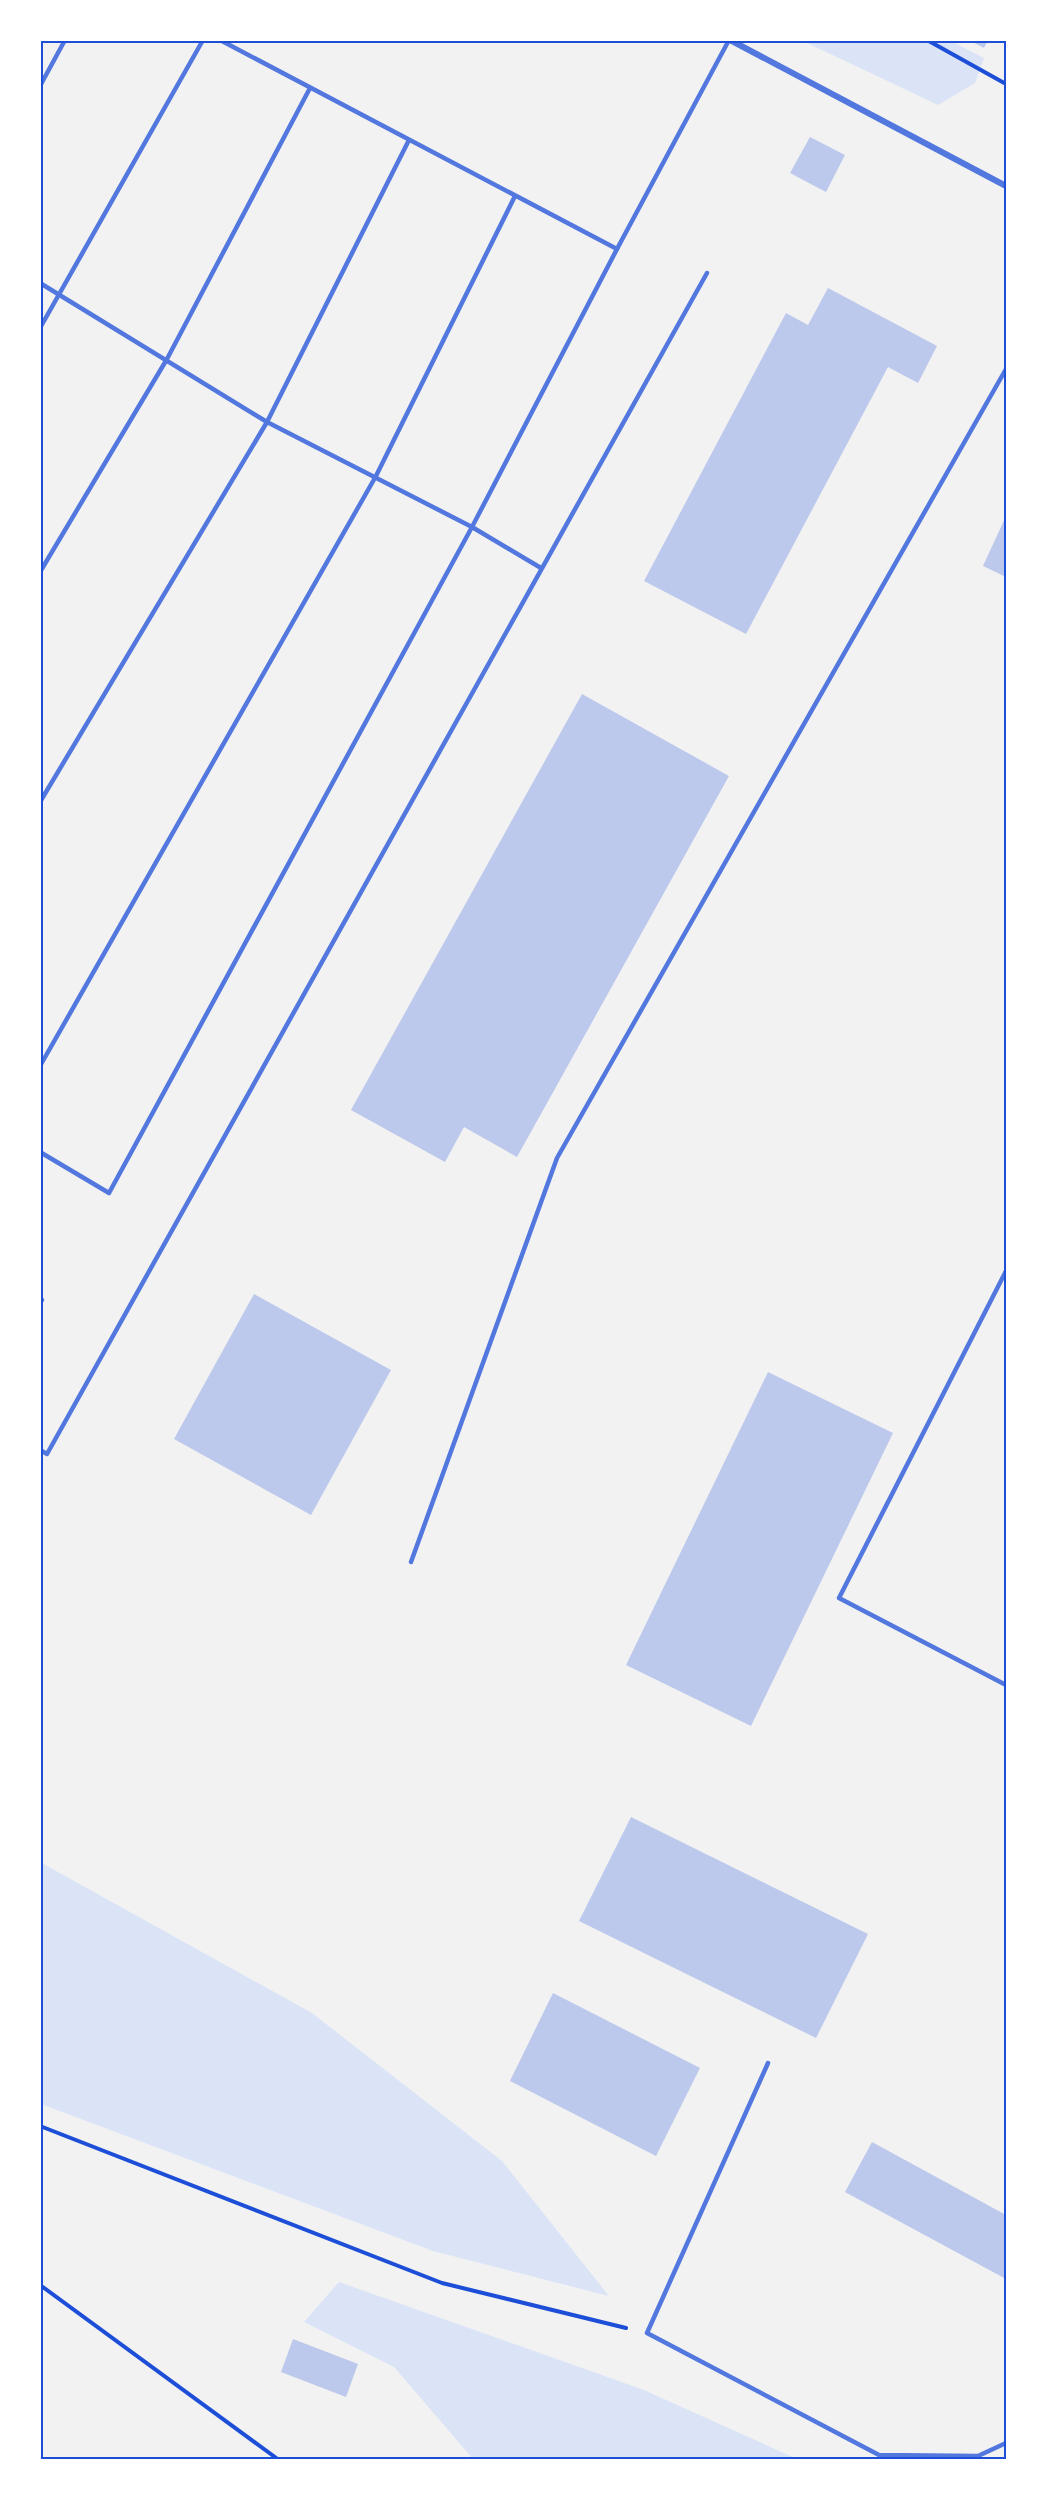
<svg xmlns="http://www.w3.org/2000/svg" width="1047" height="2500" font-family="Spectral,serif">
  <rect width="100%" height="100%" fill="#f2f2f2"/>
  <g fill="#dbe4f7">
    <path d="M 803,41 L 951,41 L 984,58 L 975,83 L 938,105 Z"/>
    <path d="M 40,1862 L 312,2013 L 502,2161 L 609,2296 L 433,2251 L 41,2104 Z"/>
    <path d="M 339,2282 L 644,2390 L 797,2459 L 473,2459 L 394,2367 L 304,2322 Z"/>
  </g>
  <g fill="#bdc9ec">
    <path d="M 969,40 L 988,40 L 984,48 Z"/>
    <path d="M 810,137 L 845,155 L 826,192 L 790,173 Z"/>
    <path d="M 828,288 L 937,346 L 918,383 L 888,367 L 746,634 L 644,581 L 786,313 L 808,325 Z"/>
    <path d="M 1006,516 L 1006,577 L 983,566 Z"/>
    <path d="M 582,694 L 729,776 L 517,1157 L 464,1127 L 445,1162 L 351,1110 Z"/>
    <path d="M 254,1294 L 391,1370 L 311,1515 L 174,1439 Z"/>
    <path d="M 768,1372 L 893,1433 L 751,1726 L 626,1665 Z"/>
    <path d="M 631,1817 L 868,1934 L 816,2038 L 579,1921 Z"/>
    <path d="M 553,1993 L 700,2068 L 656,2156 L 510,2081 Z"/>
    <path d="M 872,2142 L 1006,2215 L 1006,2279 L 845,2192 Z"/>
    <path d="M 293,2339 L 358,2364 L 346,2397 L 281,2372 Z"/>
  </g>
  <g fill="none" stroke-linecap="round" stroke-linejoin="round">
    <g stroke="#1d4ed8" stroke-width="4">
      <path d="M 927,40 L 1006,84"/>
      <path d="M 40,2126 L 442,2283 L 626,2328"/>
      <path d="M 40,2285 L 279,2460"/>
    </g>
    <g stroke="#5277de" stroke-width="4.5">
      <path d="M 220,40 L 617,249"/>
      <path d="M 40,86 L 65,40"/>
      <path d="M 40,283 L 267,422 L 472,527 L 541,568"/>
      <path d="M 40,328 L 203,40"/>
      <path d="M 40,572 L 167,359 L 310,88"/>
      <path d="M 40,802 L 267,422 L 409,140"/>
      <path d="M 40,1066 L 376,476 L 515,196"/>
      <path d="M 40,1152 L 109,1193 L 472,527 L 617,249 L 729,40"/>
      <path d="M 1006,1271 L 839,1598 L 1006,1685"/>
      <path d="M 40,1300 L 42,1300"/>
      <path d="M 40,1450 L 47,1454 L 707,273"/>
      <path d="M 411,1562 L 557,1158 L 1006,369"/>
      <path d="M 768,2063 L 647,2333 L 879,2455 L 978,2456 L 1006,2443"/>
    </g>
    <path stroke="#5277de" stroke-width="6" d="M 730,40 L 1006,186"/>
  </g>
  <rect width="1047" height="2500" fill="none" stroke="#ffffff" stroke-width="84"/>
  <rect x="42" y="42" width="963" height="2416" fill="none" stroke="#1d4ed8" stroke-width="2"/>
</svg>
